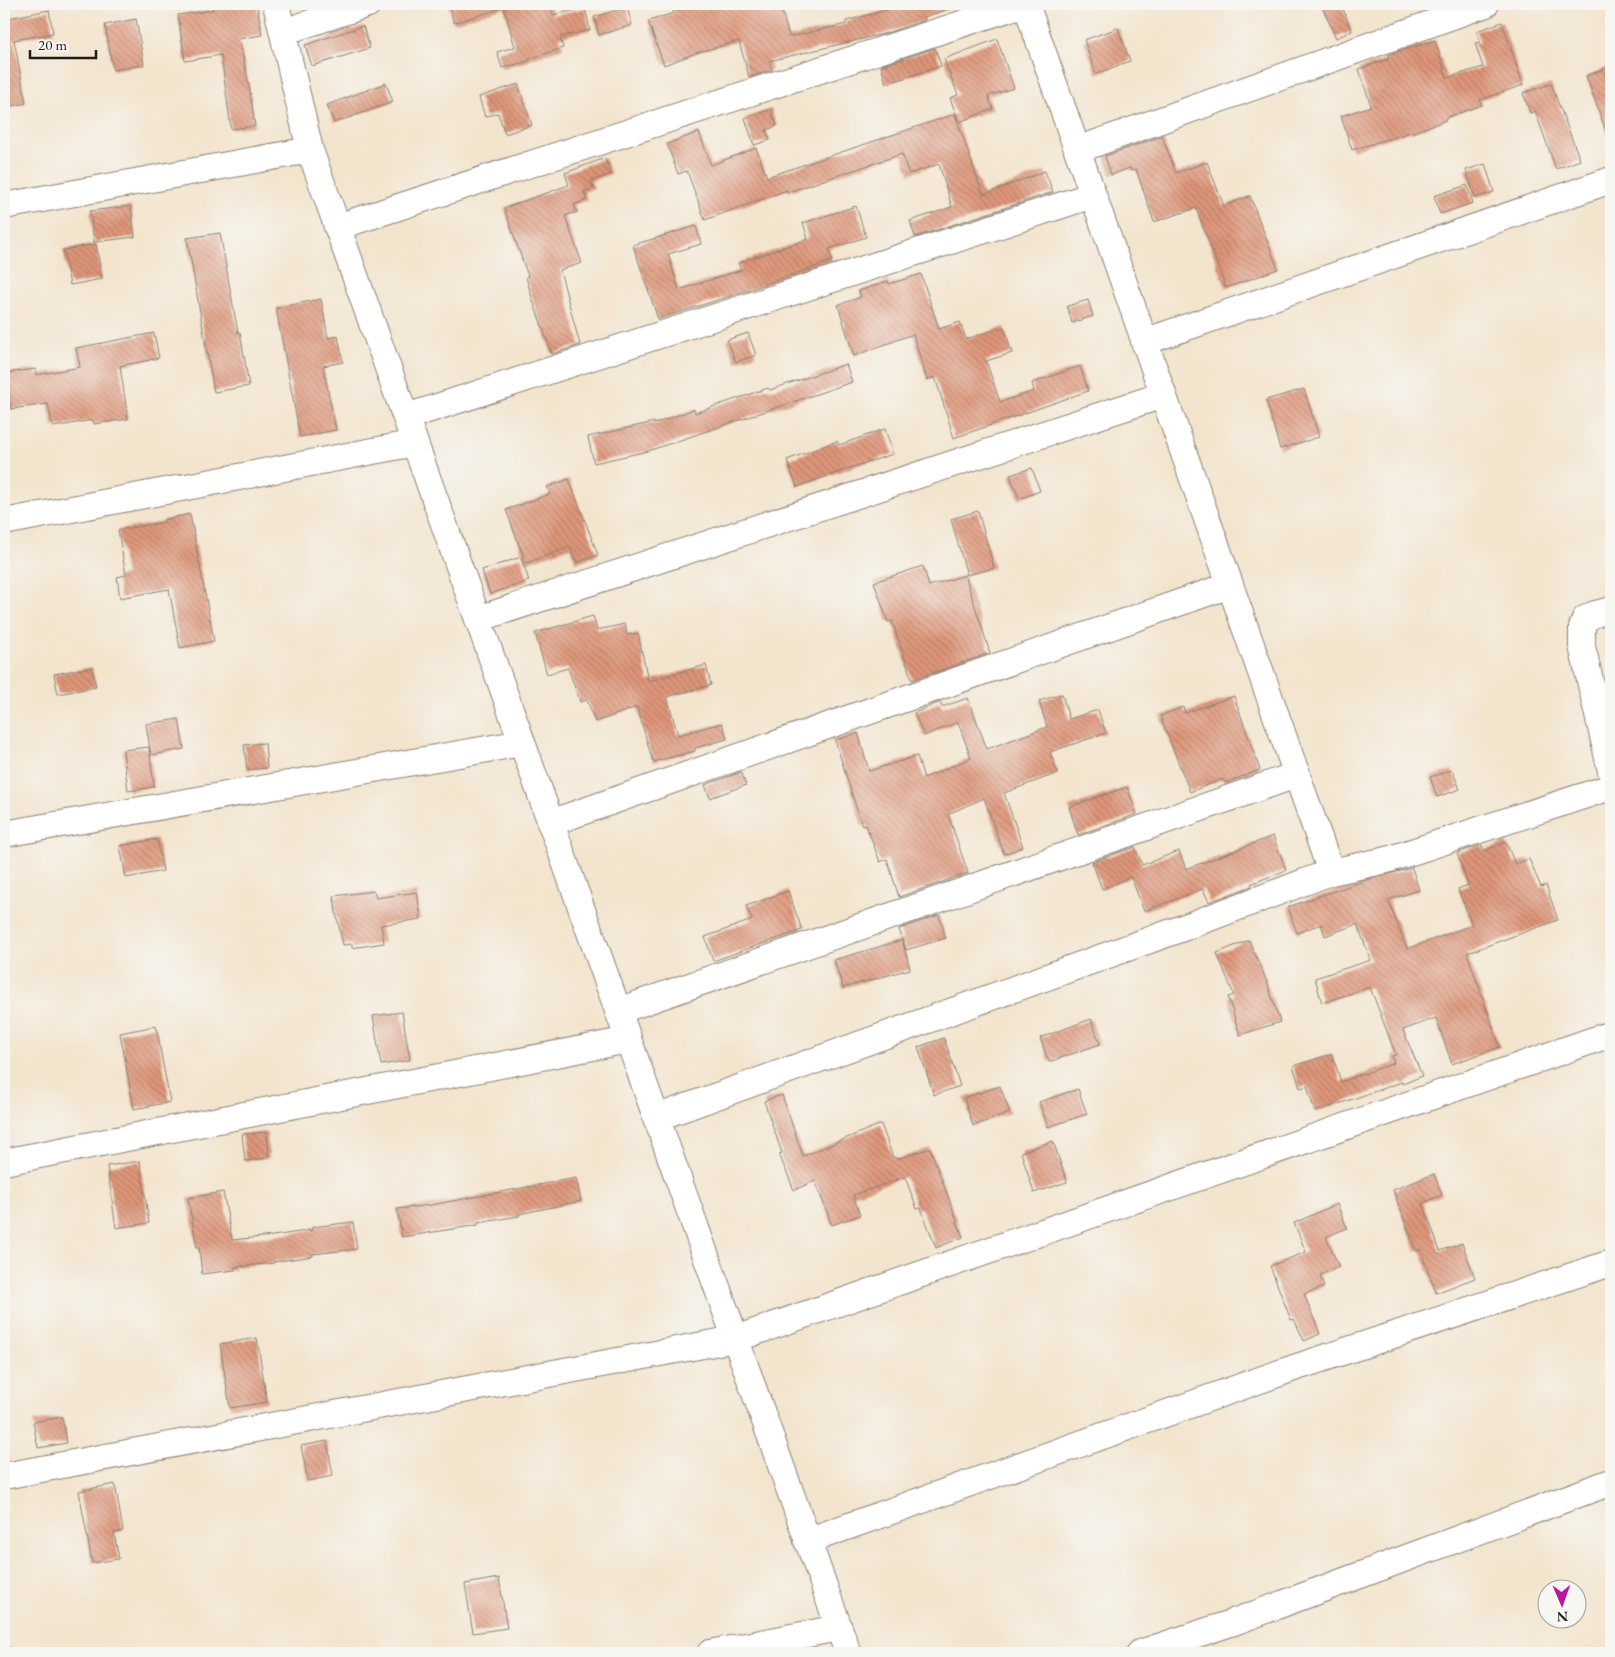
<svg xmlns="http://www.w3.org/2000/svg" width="1615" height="1657" font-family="'EB Garamond',serif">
  <defs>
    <pattern id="building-back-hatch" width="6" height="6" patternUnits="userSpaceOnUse" patternTransform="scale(1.25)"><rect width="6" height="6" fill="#df9679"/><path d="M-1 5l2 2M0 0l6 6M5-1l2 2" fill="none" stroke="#b47a62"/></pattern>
  </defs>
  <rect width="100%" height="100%" fill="#f6f6f2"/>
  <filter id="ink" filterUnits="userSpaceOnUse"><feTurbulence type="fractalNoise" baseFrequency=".02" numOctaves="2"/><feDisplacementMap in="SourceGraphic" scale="10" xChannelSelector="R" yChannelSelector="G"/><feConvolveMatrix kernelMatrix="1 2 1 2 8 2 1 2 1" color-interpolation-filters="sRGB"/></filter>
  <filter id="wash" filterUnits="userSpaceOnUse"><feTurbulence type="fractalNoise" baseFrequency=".0096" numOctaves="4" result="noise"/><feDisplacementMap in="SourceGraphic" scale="20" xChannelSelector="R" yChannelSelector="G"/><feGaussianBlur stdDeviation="1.12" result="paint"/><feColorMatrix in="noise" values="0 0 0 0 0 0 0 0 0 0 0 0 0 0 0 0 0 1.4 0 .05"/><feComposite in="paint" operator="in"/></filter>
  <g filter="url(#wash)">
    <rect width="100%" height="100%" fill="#f3e4cd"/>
    <g id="blocks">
      <g fill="url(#building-back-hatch)">
        <path d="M 211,4 L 257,4 L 262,35 L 239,39 L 249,85 L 255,126 L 231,129 L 221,55 L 185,61 L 178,15 L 213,10 Z"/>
        <path d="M 448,4 L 501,4 L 502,8 L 454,23 Z"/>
        <path d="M 503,4 L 550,4 L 553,15 L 585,8 L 590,30 L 560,37 L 563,48 L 529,59 L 529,61 L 502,68 L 497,52 L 515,47 Z"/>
        <path d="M 671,4 L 780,4 L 789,37 L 846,24 L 846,21 L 897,7 L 896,4 L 955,4 L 955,7 L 924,17 L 925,20 L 883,34 L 769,61 L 772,70 L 749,77 L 739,41 L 699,52 L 664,65 L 648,21 L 674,13 Z"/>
        <path d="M 1321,4 L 1341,4 L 1352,31 L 1336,38 Z"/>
        <path d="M 627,7 L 632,25 L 599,35 L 594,17 Z"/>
        <path d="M 49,10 L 53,33 L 14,40 L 26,103 L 4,108 L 4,19 Z"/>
        <path d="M 136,19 L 144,65 L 113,70 L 105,25 Z"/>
        <path d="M 1502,22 L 1523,85 L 1480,100 L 1482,105 L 1445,118 L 1446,120 L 1411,133 L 1410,132 L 1352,150 L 1341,116 L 1371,106 L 1359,69 L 1389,59 L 1388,55 L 1435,40 L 1447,78 L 1483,67 L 1475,43 L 1480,42 L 1477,31 Z"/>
        <path d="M 363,26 L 370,48 L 312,66 L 305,45 Z"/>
        <path d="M 1118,28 L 1130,61 L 1096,74 L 1084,40 Z"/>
        <path d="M 997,39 L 1014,88 L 988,96 L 993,109 L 959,122 L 950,98 L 958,95 L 944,59 Z"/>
        <path d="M 935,48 L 941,66 L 886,84 L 881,66 Z"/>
        <path d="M 1611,66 L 1611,139 L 1609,139 L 1586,76 Z"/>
        <path d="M 386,83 L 393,102 L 334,123 L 327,105 Z"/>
        <path d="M 518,84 L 532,125 L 505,134 L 498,113 L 485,117 L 479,97 Z"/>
        <path d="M 1551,84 L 1580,160 L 1556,169 L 1535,111 L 1530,113 L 1523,93 Z"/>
        <path d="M 771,109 L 777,126 L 766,130 L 770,140 L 754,145 L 745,118 Z"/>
        <path d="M 955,114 L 983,195 L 1045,171 L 1053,192 L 915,237 L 910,221 L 952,207 L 939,164 L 909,174 L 902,154 L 788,192 L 787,190 L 705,220 L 687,171 L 678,174 L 667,144 L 699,132 L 711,165 L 756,148 L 767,177 Z"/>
        <path d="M 1162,136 L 1176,173 L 1207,162 L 1224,206 L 1250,196 L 1278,269 L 1226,288 L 1196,208 L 1154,222 L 1136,169 L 1131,171 L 1130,168 L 1111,175 L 1105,156 Z"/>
        <path d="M 605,158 L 611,174 L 591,181 L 594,188 L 584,192 L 587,200 L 574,205 L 577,212 L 565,216 L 582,263 L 560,270 L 580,345 L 552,354 L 533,301 L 526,277 L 528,276 L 504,208 L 569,185 L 565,173 Z"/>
        <path d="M 1485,164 L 1494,192 L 1475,198 L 1466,170 Z"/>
        <path d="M 1467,185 L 1473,203 L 1440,214 L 1434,196 Z"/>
        <path d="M 131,206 L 135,237 L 94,242 L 90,211 Z"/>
        <path d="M 856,206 L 866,237 L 829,249 L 832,261 L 743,292 L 658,319 L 633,245 L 696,226 L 701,244 L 668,254 L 679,290 L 741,270 L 738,263 L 808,239 L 803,223 Z"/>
        <path d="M 220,233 L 238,333 L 240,332 L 249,386 L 214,392 L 187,238 Z"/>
        <path d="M 96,244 L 102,279 L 70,285 L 63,250 Z"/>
        <path d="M 921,274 L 939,329 L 960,322 L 966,339 L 1004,327 L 1012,353 L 986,361 L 1000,402 L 1034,391 L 1032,383 L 1080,366 L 1088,391 L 954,438 L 935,377 L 927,380 L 913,334 L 854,356 L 838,305 L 861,297 L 859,291 L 888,281 L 889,284 Z"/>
        <path d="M 321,299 L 328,338 L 338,336 L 343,362 L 323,366 L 336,430 L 300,437 L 276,308 Z"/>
        <path d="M 1088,300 L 1093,316 L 1072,323 L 1067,306 Z"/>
        <path d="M 154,333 L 159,358 L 120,366 L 128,419 L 94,424 L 93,420 L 53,427 L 48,404 L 11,409 L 6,373 L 36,369 L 36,375 L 80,367 L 76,348 Z"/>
        <path d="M 748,333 L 756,355 L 736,362 L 727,340 Z"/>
        <path d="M 846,364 L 852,382 L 648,451 L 594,463 L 588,437 L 654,422 L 654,424 L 694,409 L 695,413 L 768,388 L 770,390 Z"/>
        <path d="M 1304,389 L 1319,437 L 1280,449 L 1266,400 Z"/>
        <path d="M 885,429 L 893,454 L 850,468 L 797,487 L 787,460 L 837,441 L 839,445 Z"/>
        <path d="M 1032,468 L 1040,491 L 1019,499 L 1010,475 Z"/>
        <path d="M 569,479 L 598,555 L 576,563 L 570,547 L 526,563 L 506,510 L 550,494 L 547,487 Z"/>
        <path d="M 978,511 L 994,568 L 967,575 L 951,519 Z"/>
        <path d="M 190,514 L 214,641 L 180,648 L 169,589 L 120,598 L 117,577 L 126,575 L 118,530 L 164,522 L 163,520 Z"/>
        <path d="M 521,557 L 529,581 L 490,594 L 482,570 Z"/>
        <path d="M 923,566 L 929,586 L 965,575 L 990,653 L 912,680 L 892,621 L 888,622 L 874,582 Z"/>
        <path d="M 593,616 L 597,630 L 625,624 L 627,635 L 638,633 L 648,681 L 706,665 L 711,685 L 667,697 L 678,735 L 722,723 L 727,739 L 695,748 L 695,751 L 653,762 L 637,707 L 595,722 L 587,700 L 580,702 L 568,668 L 547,674 L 535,633 Z"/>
        <path d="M 92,667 L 96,687 L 58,694 L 54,674 Z"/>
        <path d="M 1062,694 L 1069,719 L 1098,710 L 1106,733 L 1050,752 L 1058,773 L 1004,793 L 1023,847 L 1004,854 L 984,798 L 948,814 L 968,873 L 899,897 L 887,859 L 880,862 L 866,825 L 862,826 L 835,740 L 858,733 L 869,771 L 917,756 L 924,778 L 971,758 L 958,722 L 924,736 L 914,713 L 940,702 L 942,707 L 968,698 L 987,749 L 1047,727 L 1039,701 Z"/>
        <path d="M 1234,696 L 1260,770 L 1225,783 L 1223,779 L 1190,792 L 1160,716 L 1183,707 L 1185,713 Z"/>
        <path d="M 179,719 L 184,749 L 151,755 L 146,724 Z"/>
        <path d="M 265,743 L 267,768 L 247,770 L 244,745 Z"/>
        <path d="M 149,747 L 154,787 L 128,791 L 123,750 Z"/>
        <path d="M 1452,770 L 1460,789 L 1437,797 L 1430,777 Z"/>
        <path d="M 741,772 L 746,785 L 710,798 L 705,785 Z"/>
        <path d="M 1127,787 L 1137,814 L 1078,835 L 1069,807 Z"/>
        <path d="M 1273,836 L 1286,870 L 1251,884 L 1252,886 L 1209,902 L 1203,889 L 1144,911 L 1131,877 L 1102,889 L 1092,862 L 1135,847 L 1142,865 L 1179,851 L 1186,869 Z"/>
        <path d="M 157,839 L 163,871 L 126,878 L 120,846 Z"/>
        <path d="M 1506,842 L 1515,864 L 1529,859 L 1541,887 L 1546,885 L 1558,920 L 1467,953 L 1500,1047 L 1452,1064 L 1436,1018 L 1403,1030 L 1422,1076 L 1403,1084 L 1402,1082 L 1315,1112 L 1307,1086 L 1300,1088 L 1293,1066 L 1332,1054 L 1341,1082 L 1394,1063 L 1392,1056 L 1396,1055 L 1370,987 L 1322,1003 L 1315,978 L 1371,960 L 1357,924 L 1325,936 L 1321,924 L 1297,933 L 1288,907 L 1366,880 L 1412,868 L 1419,890 L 1388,900 L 1407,949 L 1472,925 L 1458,889 L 1468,885 L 1457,853 L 1482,845 L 1484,851 Z"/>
        <path d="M 374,891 L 376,898 L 417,892 L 421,919 L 381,925 L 384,943 L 352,948 L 352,944 L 343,945 L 336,913 L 334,896 Z"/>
        <path d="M 788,891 L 802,930 L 713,961 L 705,937 L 752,920 L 746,906 Z"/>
        <path d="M 939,915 L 946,938 L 906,950 L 899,929 Z"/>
        <path d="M 902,940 L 910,969 L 843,988 L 834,960 Z"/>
        <path d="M 1249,940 L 1267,982 L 1280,1022 L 1240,1035 L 1228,997 L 1234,995 L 1217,953 Z"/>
        <path d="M 402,1012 L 410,1060 L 381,1065 L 373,1016 Z"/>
        <path d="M 1091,1019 L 1100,1044 L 1049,1062 L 1040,1038 Z"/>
        <path d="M 156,1026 L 170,1102 L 134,1109 L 120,1033 Z"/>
        <path d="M 944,1038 L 960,1086 L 934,1095 L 918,1047 Z"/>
        <path d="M 1000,1086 L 1010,1113 L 973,1126 L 964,1098 Z"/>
        <path d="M 1078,1089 L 1087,1114 L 1048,1127 L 1039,1102 Z"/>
        <path d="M 782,1095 L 803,1156 L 881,1124 L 893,1158 L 896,1157 L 897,1159 L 930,1148 L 963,1237 L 936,1248 L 921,1208 L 917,1209 L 905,1177 L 853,1195 L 860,1215 L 832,1225 L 815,1181 L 794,1190 L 779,1154 L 782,1153 L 764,1101 Z"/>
        <path d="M 267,1132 L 269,1158 L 245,1161 L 242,1134 Z"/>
        <path d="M 1053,1141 L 1067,1182 L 1034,1193 L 1021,1152 Z"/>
        <path d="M 140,1161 L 149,1223 L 116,1228 L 107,1166 Z"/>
        <path d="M 1434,1174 L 1442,1195 L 1423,1203 L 1440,1251 L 1462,1243 L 1475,1278 L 1436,1293 L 1420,1249 L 1416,1251 L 1393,1190 Z"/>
        <path d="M 576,1178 L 581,1201 L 519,1214 L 519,1216 L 478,1223 L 478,1225 L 402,1237 L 397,1209 L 431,1205 Z"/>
        <path d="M 223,1192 L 232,1240 L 273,1236 L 312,1230 L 312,1227 L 353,1222 L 357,1249 L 312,1254 L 313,1256 L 273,1262 L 274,1263 L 235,1267 L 235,1270 L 202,1274 L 199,1248 L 197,1248 L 188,1198 Z"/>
        <path d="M 1337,1204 L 1347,1228 L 1326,1237 L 1339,1267 L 1320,1275 L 1324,1287 L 1304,1294 L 1320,1334 L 1304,1341 L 1294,1319 L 1291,1320 L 1270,1266 L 1306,1252 L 1294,1223 Z"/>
        <path d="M 257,1338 L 267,1402 L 230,1408 L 220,1344 Z"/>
        <path d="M 62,1417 L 67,1443 L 38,1448 L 33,1422 Z"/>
        <path d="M 327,1441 L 333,1476 L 308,1481 L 301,1446 Z"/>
        <path d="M 115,1484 L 123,1531 L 114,1533 L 119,1559 L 92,1563 L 79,1491 Z"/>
        <path d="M 499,1578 L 507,1628 L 473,1633 L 465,1584 Z"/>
      </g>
    </g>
  </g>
  <g filter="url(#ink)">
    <use href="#blocks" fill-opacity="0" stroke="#888074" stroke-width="1"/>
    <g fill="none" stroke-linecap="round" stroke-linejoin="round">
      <defs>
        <g id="minor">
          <path d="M 276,4 L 310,150 L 848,1653"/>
          <path d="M 1026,4 L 1331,872"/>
          <path d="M 283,32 L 368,4"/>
          <path d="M 1077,150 L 1486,4"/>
          <path d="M 4,206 L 310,150"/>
          <path d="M 337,227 L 1023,4"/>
          <path d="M 1144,342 L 1611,180"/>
          <path d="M 406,417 L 1093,195"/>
          <path d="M 4,522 L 415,443"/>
          <path d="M 1611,610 L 1595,614 L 1585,619 L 1582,627 L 1582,646 L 1611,771"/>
          <path d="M 478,619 L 1163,395"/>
          <path d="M 550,823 L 1230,585"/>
          <path d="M 4,834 L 522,743"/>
          <path d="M 618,1011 L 1296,775"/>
          <path d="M 656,1118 L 1180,929 L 1331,872 L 1387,860 L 1611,787"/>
          <path d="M 4,1162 L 628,1040"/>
          <path d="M 4,1476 L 735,1339 L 1611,1034"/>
          <path d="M 807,1541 L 1291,1369 L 1611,1263"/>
          <path d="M 710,1653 L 838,1628"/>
          <path d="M 1140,1653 L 1231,1623 L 1611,1482"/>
        </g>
      </defs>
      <use href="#minor" stroke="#888074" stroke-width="28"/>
      <path stroke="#888074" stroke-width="3" stroke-dasharray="4 4" stroke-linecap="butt" d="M 4,1641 L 13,1653"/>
      <use href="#minor" stroke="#fff" stroke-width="26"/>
    </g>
  </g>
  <rect width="1615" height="1657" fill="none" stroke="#f6f6f2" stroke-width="20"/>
  <g transform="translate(1562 1604) rotate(178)"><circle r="24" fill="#f6f6f2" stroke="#9f9f9c"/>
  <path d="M0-4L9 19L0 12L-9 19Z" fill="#b5179e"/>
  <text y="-8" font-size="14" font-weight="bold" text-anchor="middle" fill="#1c1c1c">N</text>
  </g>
  <path d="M30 50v8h66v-8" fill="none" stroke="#1c1c1c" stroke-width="2.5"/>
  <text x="38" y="50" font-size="15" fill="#1c1c1c" stroke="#f6f6f2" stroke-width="4" paint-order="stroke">20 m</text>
</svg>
